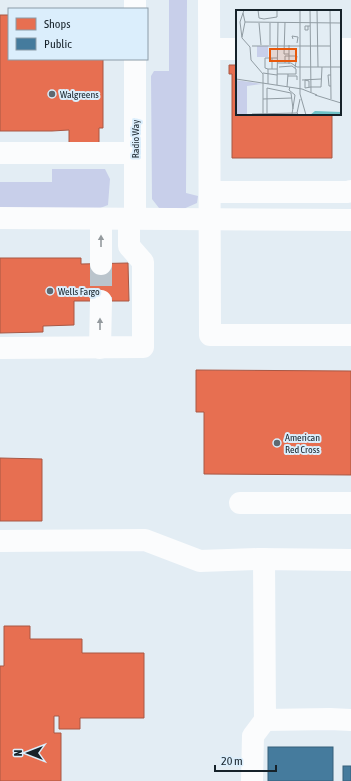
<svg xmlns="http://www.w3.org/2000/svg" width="351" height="781" font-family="'Asap Condensed',sans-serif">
  <rect width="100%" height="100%" fill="#e3edf4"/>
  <g fill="#c8cfea">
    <path d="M 169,0 L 187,0 L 186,193 L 198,196 L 197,203 L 181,210 L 159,208 L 152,199 L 151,76 L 154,71 L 169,71 Z"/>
    <path d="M 52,169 L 105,169 L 110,179 L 108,205 L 90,212 L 0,211 L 0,182 L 52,182 Z"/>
  </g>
  <g fill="#e76f51" stroke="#a85845">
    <path d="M 0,15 L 9,15 L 9,59 L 103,59 L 103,128 L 99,128 L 99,145 L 69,145 L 69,130 L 52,131 L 0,131 Z"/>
    <path d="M 229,65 L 237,65 L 237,114 L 332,114 L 332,158 L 232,158 L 232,74 L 229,74 Z"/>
    <path d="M 0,258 L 81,258 L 81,264 L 128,263 L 129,301 L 74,301 L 74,325 L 43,326 L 43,332 L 0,333 Z"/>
    <path d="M 196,370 L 351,371 L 351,475 L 204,474 L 204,412 L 196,412 Z"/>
    <path d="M 0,458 L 42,459 L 42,521 L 0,521 Z"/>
    <path d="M 4,626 L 30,626 L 30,639 L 82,639 L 82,653 L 144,653 L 144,718 L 80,718 L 80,729 L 59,729 L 59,716 L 54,716 L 54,733 L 61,733 L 61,781 L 0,781 L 0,666 L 4,666 Z"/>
  </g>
  <g fill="#457b9d" stroke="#37607a">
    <rect x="268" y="747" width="65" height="34"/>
    <rect x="343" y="766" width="8" height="15"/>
  </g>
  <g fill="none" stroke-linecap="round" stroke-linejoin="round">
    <path stroke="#bac4cc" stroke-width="22" stroke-dasharray="22 11" stroke-linecap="butt" d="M 101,264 L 101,301"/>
    <g stroke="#fbfcfd" stroke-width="22">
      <path d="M 135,0 L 135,9"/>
      <path d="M 209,0 L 210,335 L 351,335"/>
      <path d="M 210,49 L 237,49"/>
      <path d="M 340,49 L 351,49"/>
      <path d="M 135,59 L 135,219"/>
      <path d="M 0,153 L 135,153"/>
      <path d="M 210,192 L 348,192 L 351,191"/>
      <path d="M 0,218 L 351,220"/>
      <path d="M 101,219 L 101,264"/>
      <path d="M 0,348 L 143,347 L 143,262 L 129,246 L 129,219"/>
      <path d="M 100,348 L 101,301"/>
      <path d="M 240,503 L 351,503"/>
      <path d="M 0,541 L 145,540 L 200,561 L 258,559 L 351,560"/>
      <path d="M 264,559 L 265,720 L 330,719 L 351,720"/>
      <path d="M 252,781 L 253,736 L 265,720"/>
    </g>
  </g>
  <defs><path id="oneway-solid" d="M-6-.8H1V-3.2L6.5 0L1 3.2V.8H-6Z"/></defs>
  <g fill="#949a9e">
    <use href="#oneway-solid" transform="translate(101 241) rotate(-90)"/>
    <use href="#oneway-solid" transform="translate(100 324) rotate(-90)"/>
  </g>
  <g fill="#5e6971" stroke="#dbeefc" stroke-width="1.5">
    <circle cx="52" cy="94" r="4"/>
    <circle cx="50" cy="291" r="4"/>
    <circle cx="277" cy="443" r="4"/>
  </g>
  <g text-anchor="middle" stroke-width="4" stroke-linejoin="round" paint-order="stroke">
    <g font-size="10" fill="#16222a" stroke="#dbeefc" text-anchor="start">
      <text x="60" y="98">Walgreens</text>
      <text x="58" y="295">Wells Fargo</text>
      <text x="285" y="441">American<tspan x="285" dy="12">Red Cross</tspan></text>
    </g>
    <g font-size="10" fill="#16222a" stroke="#dbeefc">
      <text transform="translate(135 139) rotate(-90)" y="4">Radio Way</text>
    </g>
  </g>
  <g transform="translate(236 10)">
    <rect width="105" height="105" fill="#e3edf4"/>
    <path d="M 21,36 L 32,36 L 32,47 L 21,47 ZM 0,70 L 26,74 L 11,76 L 11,105 L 0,105 Z" fill="#c8cfea"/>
    <path d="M 79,101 L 105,102 L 105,105 L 74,105 Z" fill="#6fc2c7"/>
    <path fill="none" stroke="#919ca3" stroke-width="1" d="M 22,0 L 23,8 L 28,9 L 41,7 L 41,0M 64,0 L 64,84 L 70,105M 74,0 L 75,82M 81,0 L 82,57M 94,0 L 95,89M 9,12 L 105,13M 49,12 L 48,44 L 53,44M 23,13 L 25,35M 72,16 L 72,20 L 69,20 L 69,16 L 74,16M 6,27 L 9,12 L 7,3M 6,28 L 4,12 L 8,0M 6,28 L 14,37M 57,29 L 56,26 L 62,27 L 61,33M 34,35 L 34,13M 16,36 L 94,36M 14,37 L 15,50 L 27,64 L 27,105M 41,53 L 55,53 L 61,57 L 105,57M 49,53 L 49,46 L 61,46 L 59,58M 53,54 L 53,35M 32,59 L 29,58 L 29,48 L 36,48M 36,59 L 36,48 L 41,48M 27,63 L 41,65M 41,64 L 60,64 L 60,59 L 56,56 L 43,57M 95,65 L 92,65 L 93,76 L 95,76M 52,66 L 61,66 L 61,70M 0,69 L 66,79 L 81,85M 66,70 L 85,69M 32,74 L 32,59 L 41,59M 41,75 L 42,12M 51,77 L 52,64M 54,77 L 53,80 L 59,85 L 56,104M 73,77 L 73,71 L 69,70 L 69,78 L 75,77 L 85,77 L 86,57M 79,85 L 105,93M 27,89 L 56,88M 16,104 L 61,103M 31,105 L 31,78 L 55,83 L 57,99M 63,105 L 61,103 L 64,89"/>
    <path fill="#e8590c" fill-opacity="0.15" stroke="#e8590c" stroke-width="2" d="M 34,39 L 60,39 L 60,51 L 34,51 Z"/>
    <rect width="105" height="105" fill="none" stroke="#16222a" stroke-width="2"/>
  </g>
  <rect x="8" y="8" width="140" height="52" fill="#dbeefc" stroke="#8c9ca8"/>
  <rect x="16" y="18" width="20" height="12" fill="#e76f51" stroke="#8c9ca8"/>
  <text x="44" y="28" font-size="12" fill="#16222a">Shops</text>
  <rect x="16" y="38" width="20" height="12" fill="#457b9d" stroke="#8c9ca8"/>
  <text x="44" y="48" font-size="12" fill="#16222a">Public</text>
  <g transform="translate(28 753) rotate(270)" stroke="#dbeefc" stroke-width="3" paint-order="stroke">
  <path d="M0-3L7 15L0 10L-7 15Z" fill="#16222a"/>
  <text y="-6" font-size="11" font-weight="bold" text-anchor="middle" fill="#16222a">N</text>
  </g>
  <path d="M215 765v6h61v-6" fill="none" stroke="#16222a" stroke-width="2"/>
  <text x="221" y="765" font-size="12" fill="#16222a" stroke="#dbeefc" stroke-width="3" paint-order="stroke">20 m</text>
</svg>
